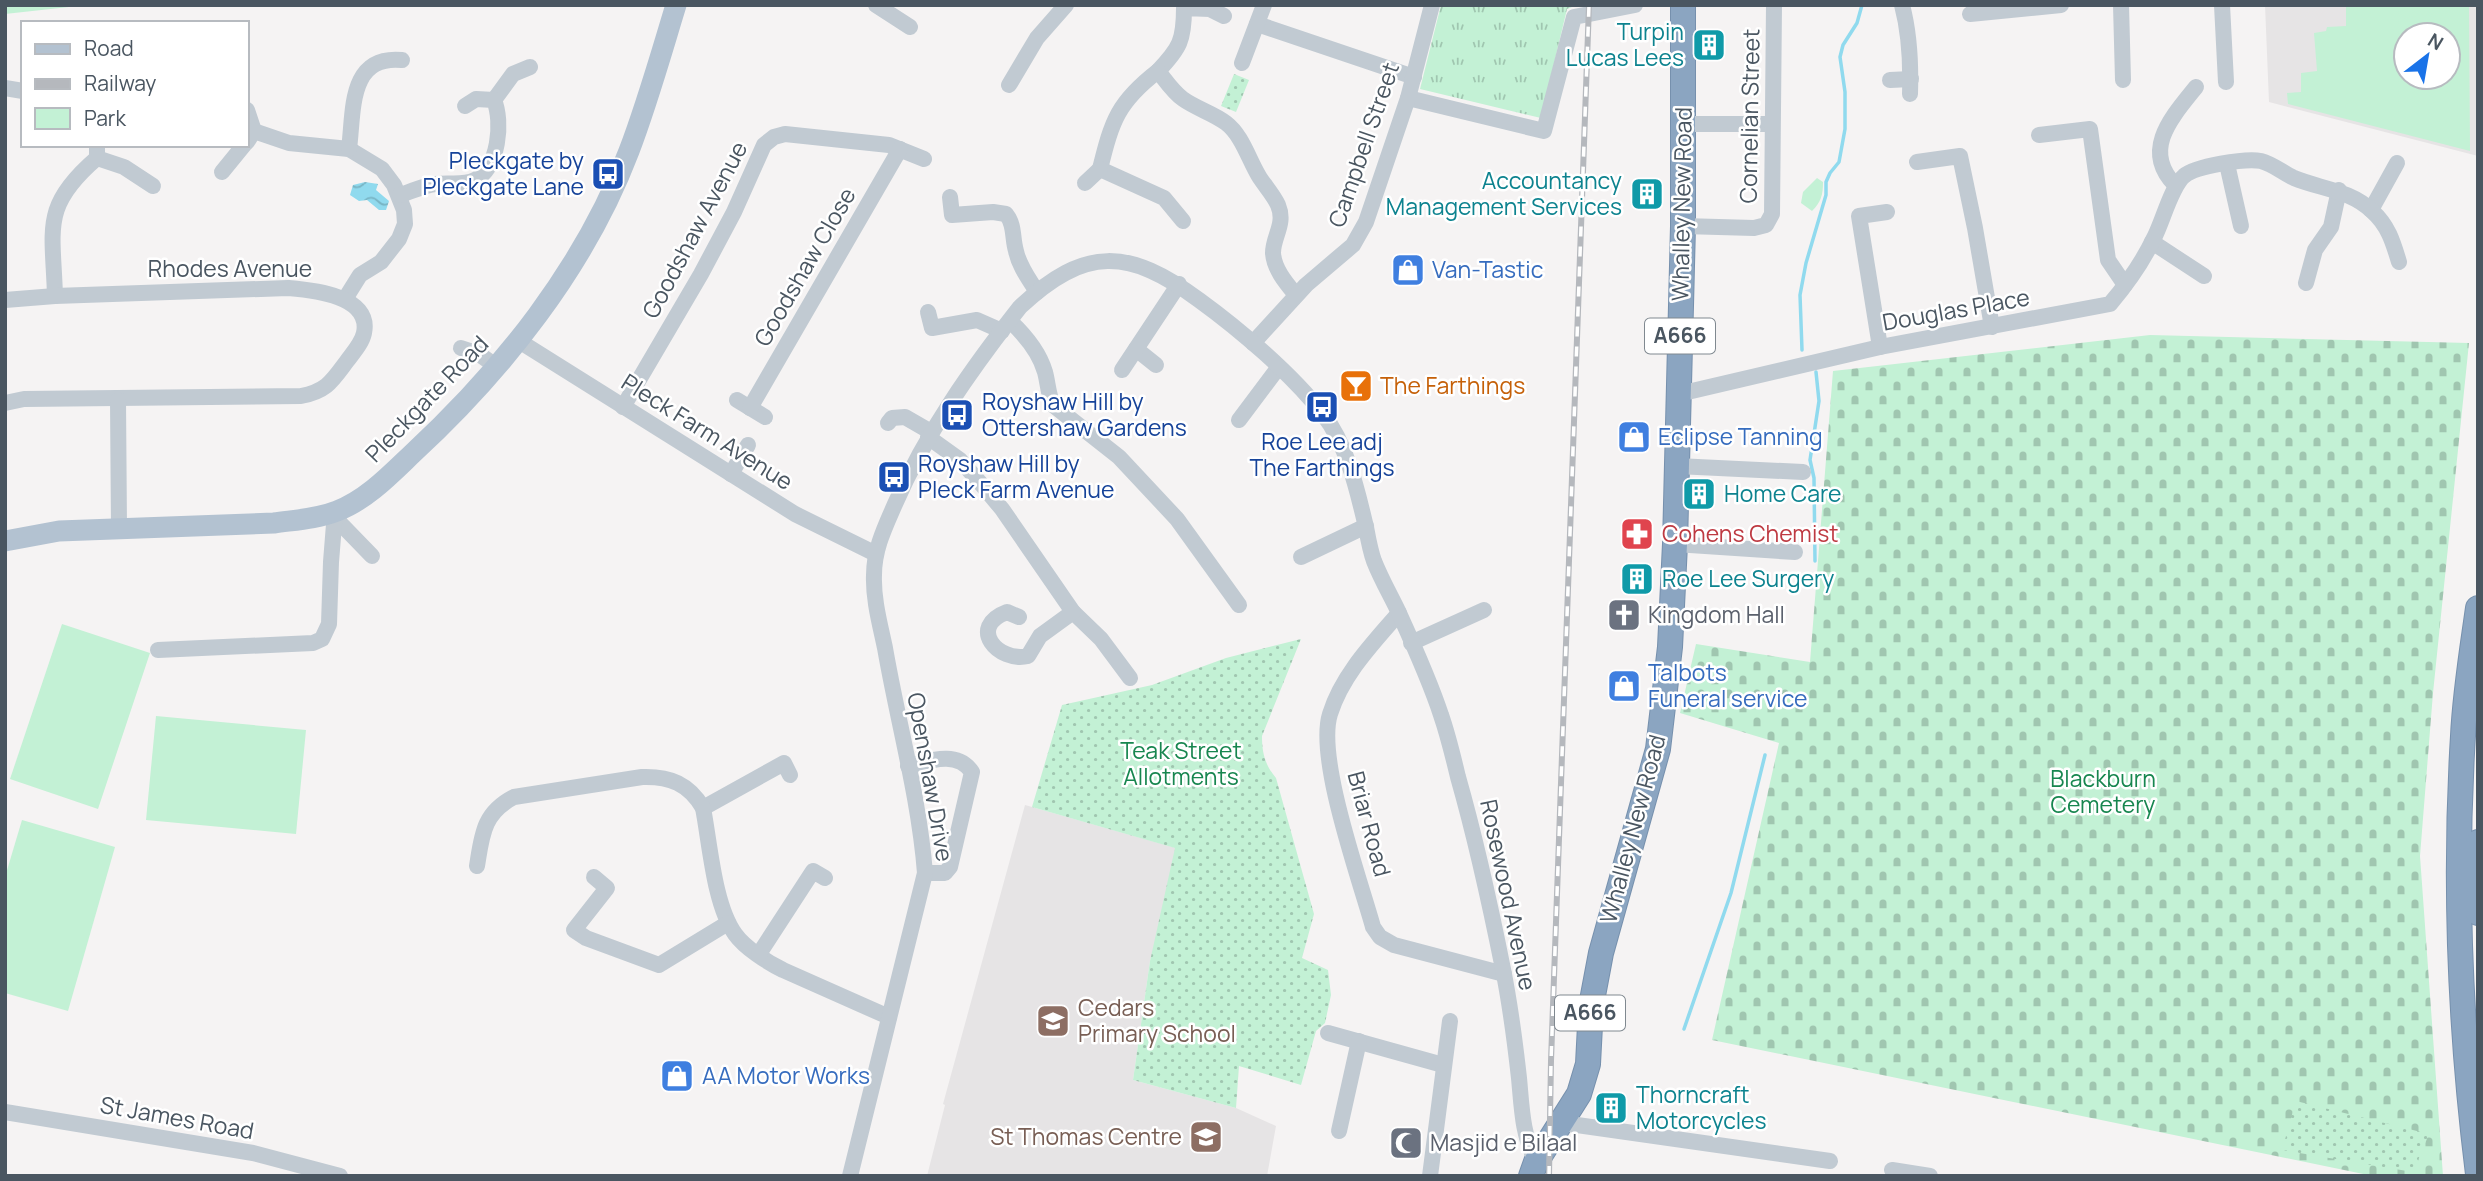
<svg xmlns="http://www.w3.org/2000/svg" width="2483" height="1181" font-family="Manrope,sans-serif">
  <defs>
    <pattern id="grass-tufts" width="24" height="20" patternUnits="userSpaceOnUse" patternTransform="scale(1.75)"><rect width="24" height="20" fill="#c3f1d5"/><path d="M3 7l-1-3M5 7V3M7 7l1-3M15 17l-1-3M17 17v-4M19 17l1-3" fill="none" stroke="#a0c6b0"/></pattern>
    <pattern id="cemetery-stones" width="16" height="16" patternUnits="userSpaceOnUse" patternTransform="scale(1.75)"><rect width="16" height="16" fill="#c3f1d5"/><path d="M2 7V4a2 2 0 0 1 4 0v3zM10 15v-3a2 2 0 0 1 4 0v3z" fill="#a0c6b0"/></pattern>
    <pattern id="garden-dots" width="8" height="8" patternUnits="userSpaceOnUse" patternTransform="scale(1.75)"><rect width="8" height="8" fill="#c3f1d5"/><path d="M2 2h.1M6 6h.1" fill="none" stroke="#a0c6b0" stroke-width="1.8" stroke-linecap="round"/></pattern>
    <pattern id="water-waves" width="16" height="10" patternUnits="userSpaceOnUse" patternTransform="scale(1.75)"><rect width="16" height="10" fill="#90daee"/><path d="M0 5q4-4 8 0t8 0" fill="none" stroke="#78b4c4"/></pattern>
  </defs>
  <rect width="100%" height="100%" fill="#f5f3f3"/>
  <g fill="#e6e4e5" fill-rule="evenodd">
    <path d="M 2265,5 L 2476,5 L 2478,156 L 2269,102 ZM 2406,35 L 2448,35 L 2448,77 L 2406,77 Z"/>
    <path d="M 1025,805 L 1176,848 L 1173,876 L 1150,961 L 1133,1080 L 1236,1108 L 1276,1126 L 1267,1176 L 927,1176 L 945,1105 L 943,1104 Z"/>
  </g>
  <path fill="url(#grass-tufts)" d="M 1441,5 L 1577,5 L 1567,9 L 1541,118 L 1420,89 Z"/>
  <path fill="url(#cemetery-stones)" d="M 2150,335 L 2469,343 L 2433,693 L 2420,856 L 2443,1176 L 2373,1176 L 1712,1040 L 1779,743 L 1680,713 L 1696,644 L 1810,662 L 1833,371 Z"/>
  <g fill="#c3f1d5" fill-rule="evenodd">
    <path d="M 5,5 L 87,5 L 5,14 Z"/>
    <path d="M 2346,5 L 2469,5 L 2470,151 L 2288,104 L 2287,93 L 2301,92 L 2301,73 L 2317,71 L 2314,33 L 2326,31 L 2327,27 L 2346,26 ZM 2448,35 L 2448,77 L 2406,77 L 2406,35 Z"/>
    <path d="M 1817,178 L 1823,182 C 1823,195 1821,202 1812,211 L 1801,203 L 1803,192 Z"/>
    <path d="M 62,624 L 150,653 L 98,809 L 10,779 Z"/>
    <path d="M 156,716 L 306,730 L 296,834 L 146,820 Z"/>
    <path d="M 22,820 L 115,847 L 68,1011 L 5,993 L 5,877 Z"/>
  </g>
  <g fill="url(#garden-dots)">
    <path d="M 1234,74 L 1249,80 L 1236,112 L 1221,106 Z"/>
    <path d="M 1301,639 L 1262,736 C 1262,753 1265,765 1276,778 L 1314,914 L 1302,958 L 1328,970 L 1331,995 L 1325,1023 L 1316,1031 L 1301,1085 L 1239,1066 L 1236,1108 L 1133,1080 L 1150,961 L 1175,848 L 1032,807 L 1062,705 L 1152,685 L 1226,658 Z"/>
    <path d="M 2296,1101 L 2429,1134 L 2413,1172 L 2282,1150 Z"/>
  </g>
  <path fill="url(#water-waves)" d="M 365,182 L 378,184 L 376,190 L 389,201 L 386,210 L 379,210 L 367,200 L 359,201 L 350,195 L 353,185 Z"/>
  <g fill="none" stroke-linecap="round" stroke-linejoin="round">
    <g stroke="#90daee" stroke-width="3.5">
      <path d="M 1802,350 L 1800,295 L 1806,263 L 1826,195 L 1826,182 L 1830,173 L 1839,162 L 1845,129 L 1845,92 L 1840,57 L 1843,45 L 1857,23 L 1862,5"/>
      <path d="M 1815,561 L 1814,478 L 1810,460 L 1819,401 L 1816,372"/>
      <path d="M 1684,1029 L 1731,893 L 1765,755"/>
    </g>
    <defs>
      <g id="highway">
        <path d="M 2478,608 C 2472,651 2465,693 2463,736 C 2454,882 2460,1029 2478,1174"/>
        <path d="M 2478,842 L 2478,913"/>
        <path d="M 1531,1176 L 1536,1162 L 1579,1094 L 1588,1064 L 1591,1006 L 1601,953 L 1658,749 L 1670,647 L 1675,544 L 1683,226 L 1683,5"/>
      </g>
    </defs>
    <use href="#highway" stroke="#7690ad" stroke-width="26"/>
    <g stroke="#c1cad2" stroke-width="16">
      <path d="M 876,5 L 910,27"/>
      <path d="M 1902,5 C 1910,35 1911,63 1910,94"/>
      <path d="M 2121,5 L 2123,80"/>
      <path d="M 2222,5 L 2226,82"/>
      <path d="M 1970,14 L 2061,5"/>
      <path d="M 1224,16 L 1210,9 L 1184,8 C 1184,40 1180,48 1158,71 C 1166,81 1173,92 1183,99 C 1197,109 1213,113 1226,123 C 1243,136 1249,161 1260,178 C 1266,187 1274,196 1278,205 C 1286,224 1273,236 1273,253 C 1274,269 1286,283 1296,295"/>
      <path d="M 1257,24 L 1414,77"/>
      <path d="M 1242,63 L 1264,5"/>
      <path d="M 1158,71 C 1118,102 1112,120 1100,169 L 1164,198 L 1183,221"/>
      <path d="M 1890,80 L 1911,79"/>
      <path d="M 1009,85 L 1037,38 L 1066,5"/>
      <path d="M 5,88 L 23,91"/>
      <path d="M 1408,98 L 1544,131 L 1574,17 L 1635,5"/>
      <path d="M 494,100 L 513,74 L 530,67"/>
      <path d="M 247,110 L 254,131"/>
      <path d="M 1683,124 L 1772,124"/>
      <path d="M 2039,135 L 2090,129 L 2108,260 L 2125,285"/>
      <path d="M 247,142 L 254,131 L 289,143 L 349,149 L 382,169 L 394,185 L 404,210 L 405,224 L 399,239 L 381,262 L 360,275 L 345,299"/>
      <path d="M 349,149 C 354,111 348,55 402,60"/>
      <path d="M 97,158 L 124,167 L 153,186"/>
      <path d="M 1917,162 L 1960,156 L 1975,228 L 1992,327"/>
      <path d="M 2227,164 L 2241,226"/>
      <path d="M 222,172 L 244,145"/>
      <path d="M 1085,183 L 1100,169"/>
      <path d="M 2175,185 C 2141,150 2172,117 2196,87"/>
      <path d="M 400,195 C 411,192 424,185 436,184 C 449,182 463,186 475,180 C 499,167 503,122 494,100 L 476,99 L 465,106"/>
      <path d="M 950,197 L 952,215 L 993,212 L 1006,214 C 1015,225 1012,238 1016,251 C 1019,266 1029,279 1037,292"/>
      <path d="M 2371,210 L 2397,163"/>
      <path d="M 1683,226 L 1754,228 L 1766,225 L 1772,214 L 1774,5"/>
      <path d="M 2152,242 L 2204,276"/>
      <path d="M 2306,283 L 2315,250 L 2331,227 L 2339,190"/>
      <path d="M 55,296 C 53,228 41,206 97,158 L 97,145"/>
      <path d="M 5,300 L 55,296 L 288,288 C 311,290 372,295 364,333 C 362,343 353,353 347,361 C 332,381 327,391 301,396 L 24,399 L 5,403"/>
      <path d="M 928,312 L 932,328 L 977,320 L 1002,331"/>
      <path d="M 1010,321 C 1025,335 1039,351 1045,372 C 1048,383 1048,394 1053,405 L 1119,457 L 1177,519 L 1239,605"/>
      <path d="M 519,341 L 795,514 L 876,554"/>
      <path d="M 1253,343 L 1306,285 L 1353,245 L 1366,222 L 1408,98 L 1432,5"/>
      <path d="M 1880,347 L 1859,216 L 1887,212"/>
      <path d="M 461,348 L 479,354 L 497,367"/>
      <path d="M 1136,349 L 1156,365"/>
      <path d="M 1122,370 L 1179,284"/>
      <path d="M 1679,394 L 1880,347 L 2110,304 C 2127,284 2143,261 2154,238 C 2163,221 2171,187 2184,176 C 2195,166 2246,158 2261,161 C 2273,164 2283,173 2294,178 C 2321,189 2350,190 2372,211 C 2388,225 2393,242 2399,262"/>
      <path d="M 118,400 L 119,528"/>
      <path d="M 737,400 L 765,417"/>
      <path d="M 623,407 L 701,274 L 734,212 L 764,145 L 774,137 L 785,134 L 889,145 L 924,159"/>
      <path d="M 750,408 L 900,149"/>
      <path d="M 1239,420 L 1278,368"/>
      <path d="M 888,423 L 892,418 L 905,417 L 931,432"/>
      <path d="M 928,437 L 960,460 L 982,485 L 1002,509 L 1073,612 L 1101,639 L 1130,678"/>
      <path d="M 1677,466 L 1803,472"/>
      <path d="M 731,474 L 748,445"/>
      <path d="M 336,512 L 340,523 L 372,556"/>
      <path d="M 1675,544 L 1795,552"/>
      <path d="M 1301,557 L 1366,526"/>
      <path d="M 1399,613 C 1373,643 1342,675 1330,714 C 1316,758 1360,880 1373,927 L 1380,937 L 1394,945 L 1504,974"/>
      <path d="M 1019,617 L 1007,612 C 967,627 998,663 1028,656 L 1040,636 L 1073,612"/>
      <path d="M 1411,643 L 1484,610"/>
      <path d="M 158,650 L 313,643 L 322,639 L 329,624 L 331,562 L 335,512"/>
      <path d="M 908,766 C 929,761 957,750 972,772 L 950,867 L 945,873 L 925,873"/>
      <path d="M 703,808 L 784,763 L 790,775"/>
      <path d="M 477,866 C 482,835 483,813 514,797 L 642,777 C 670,776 689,784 703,808 C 710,844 714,905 735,934 C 745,948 767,962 783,970 L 889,1017"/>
      <path d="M 594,877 L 607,888 L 574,930 L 586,938 L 659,965 L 728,923"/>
      <path d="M 759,954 L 813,871 L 825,878"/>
      <path d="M 1328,1033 L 1443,1065"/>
      <path d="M 5,1112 L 253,1153 L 340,1176"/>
      <path d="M 1563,1123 L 1830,1161"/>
      <path d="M 1339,1131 L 1359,1041"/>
      <path d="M 1892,1170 L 1930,1176"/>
      <path d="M 850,1176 L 925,873 C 919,797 898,723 885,648 C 880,624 873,599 874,575 C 874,549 885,527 895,504 C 926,433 972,368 1020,307 C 1085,246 1129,248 1199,300 C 1239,329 1292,374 1323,414 C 1347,445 1357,489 1366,527 C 1368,538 1370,550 1374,561 C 1381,579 1391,596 1399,613 C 1414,646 1430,681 1441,715 C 1448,735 1453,756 1458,777 C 1476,840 1490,904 1503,969 C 1510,1004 1515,1042 1519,1078 C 1522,1110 1522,1133 1536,1162"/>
      <path d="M 1430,1176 L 1450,1021"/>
    </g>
    <path stroke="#b3c2d1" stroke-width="21" d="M 5,541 L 59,531 L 274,523 C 295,520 317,519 337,511 C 366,500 390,475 412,454 C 502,371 585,267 629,151 C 647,104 661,54 676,5"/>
    <use href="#highway" stroke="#8ba5c1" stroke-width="24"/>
    <defs>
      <path id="rail" d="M 1549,1176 L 1551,1061 L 1589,5"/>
    </defs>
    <use href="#rail" stroke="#b5b8bd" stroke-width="6"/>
    <use href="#rail" stroke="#fff" stroke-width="3.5" stroke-dasharray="10" stroke-linecap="butt"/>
  </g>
  <defs>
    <symbol id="building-square" viewBox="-11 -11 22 22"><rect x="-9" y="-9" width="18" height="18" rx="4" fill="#0f9aa8" stroke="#fff"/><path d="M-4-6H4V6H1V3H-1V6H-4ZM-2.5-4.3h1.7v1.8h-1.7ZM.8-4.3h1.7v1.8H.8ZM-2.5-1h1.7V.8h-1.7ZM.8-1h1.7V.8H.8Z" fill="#fff"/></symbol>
    <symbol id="bus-square" viewBox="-11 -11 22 22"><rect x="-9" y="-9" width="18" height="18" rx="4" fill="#1a4fb4" stroke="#fff"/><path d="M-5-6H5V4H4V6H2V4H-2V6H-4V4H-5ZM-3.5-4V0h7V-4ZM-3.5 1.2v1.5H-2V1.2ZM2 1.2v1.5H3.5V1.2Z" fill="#fff"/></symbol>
    <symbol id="shop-square" viewBox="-11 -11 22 22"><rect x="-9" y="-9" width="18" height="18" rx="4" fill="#3f7fe0" stroke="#fff"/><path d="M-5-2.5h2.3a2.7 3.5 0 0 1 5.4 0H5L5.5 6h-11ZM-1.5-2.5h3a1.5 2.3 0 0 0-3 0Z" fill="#fff"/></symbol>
    <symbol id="bar-square" viewBox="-11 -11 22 22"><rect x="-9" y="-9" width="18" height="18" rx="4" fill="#e8710a" stroke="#fff"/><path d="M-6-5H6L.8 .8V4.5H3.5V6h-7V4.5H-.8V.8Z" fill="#fff"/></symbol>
    <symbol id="pharmacy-square" viewBox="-11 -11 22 22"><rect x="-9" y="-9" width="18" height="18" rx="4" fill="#e0444e" stroke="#fff"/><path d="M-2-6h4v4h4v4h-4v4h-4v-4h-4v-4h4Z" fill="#fff"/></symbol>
    <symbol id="church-square" viewBox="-11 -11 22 22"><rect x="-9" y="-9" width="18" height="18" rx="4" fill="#6b7280" stroke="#fff"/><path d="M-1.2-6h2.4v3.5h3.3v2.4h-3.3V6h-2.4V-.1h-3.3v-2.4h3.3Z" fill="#fff"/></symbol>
    <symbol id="school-square" viewBox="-11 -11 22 22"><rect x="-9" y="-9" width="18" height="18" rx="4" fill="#8d6e63" stroke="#fff"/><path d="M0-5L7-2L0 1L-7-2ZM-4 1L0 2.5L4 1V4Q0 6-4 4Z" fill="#fff"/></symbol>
    <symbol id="mosque-square" viewBox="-11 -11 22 22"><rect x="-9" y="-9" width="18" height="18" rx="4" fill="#6b7280" stroke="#fff"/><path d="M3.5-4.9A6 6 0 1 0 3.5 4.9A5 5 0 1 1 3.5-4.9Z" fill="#fff"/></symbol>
  </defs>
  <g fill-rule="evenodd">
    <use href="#building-square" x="1690" y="26" width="38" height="38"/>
    <use href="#bus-square" x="589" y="155" width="38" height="38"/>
    <use href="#building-square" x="1628" y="175" width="38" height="38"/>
    <use href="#shop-square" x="1389" y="251" width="38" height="38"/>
    <use href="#bar-square" x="1337" y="367" width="38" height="38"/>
    <use href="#bus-square" x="1303" y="388" width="38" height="38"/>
    <use href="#bus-square" x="938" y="396" width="38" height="38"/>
    <use href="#shop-square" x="1615" y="418" width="38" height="38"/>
    <use href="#bus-square" x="875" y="458" width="38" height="38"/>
    <use href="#building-square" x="1680" y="475" width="38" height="38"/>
    <use href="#pharmacy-square" x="1618" y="515" width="38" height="38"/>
    <use href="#building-square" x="1618" y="560" width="38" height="38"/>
    <use href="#church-square" x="1605" y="596" width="38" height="38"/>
    <use href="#shop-square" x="1605" y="667" width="38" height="38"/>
    <use href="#school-square" x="1034" y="1002" width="38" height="38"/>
    <use href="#shop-square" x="658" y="1057" width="38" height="38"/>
    <use href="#building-square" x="1592" y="1089" width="38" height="38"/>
    <use href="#school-square" x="1187" y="1118" width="38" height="38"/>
    <use href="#mosque-square" x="1387" y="1124" width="38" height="38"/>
  </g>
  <g text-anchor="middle" stroke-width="5" stroke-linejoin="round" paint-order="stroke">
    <g fill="#fff" stroke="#808990" stroke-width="2">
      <rect x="1645" y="318.5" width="70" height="35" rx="5"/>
      <rect x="1555" y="995.5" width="70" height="35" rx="5"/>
    </g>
    <g font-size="21" font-weight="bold" fill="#4a5661">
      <text x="1680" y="343">A666</text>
      <text x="1590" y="1020">A666</text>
    </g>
    <g font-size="23" fill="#0d838f" stroke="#fff" text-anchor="start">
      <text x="1684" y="40" text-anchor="end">Turpin<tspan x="1684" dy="26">Lucas Lees</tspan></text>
      <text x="1622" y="189" text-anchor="end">Accountancy<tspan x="1622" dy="26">Management Services</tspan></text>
      <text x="1724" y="502">Home Care</text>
      <text x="1662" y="587">Roe Lee Surgery</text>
      <text x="1636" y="1103">Thorncraft<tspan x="1636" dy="26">Motorcycles</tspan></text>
    </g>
    <g font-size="23" fill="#4a5661" stroke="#fff">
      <text transform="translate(1750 116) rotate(-89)" y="8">Cornelian Street</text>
      <text transform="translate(1364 145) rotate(-71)" y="8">Campbell Street</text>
      <text transform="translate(1682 204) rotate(-89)" y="8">Whalley New Road</text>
      <text transform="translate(695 230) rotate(-62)" y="8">Goodshaw Avenue</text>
      <text transform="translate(805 267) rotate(-60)" y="8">Goodshaw Close</text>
      <text x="230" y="277">Rhodes Avenue</text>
      <text transform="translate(1956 310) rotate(-10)" y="8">Douglas Place</text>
      <text transform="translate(427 399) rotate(-46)" y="8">Pleckgate Road</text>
      <text transform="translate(707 432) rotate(32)" y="8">Pleck Farm Avenue</text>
      <text transform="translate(930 777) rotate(80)" y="8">Openshaw Drive</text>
      <text transform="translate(1369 824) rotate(75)" y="8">Briar Road</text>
      <text transform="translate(1633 829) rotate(-75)" y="8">Whalley New Road</text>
      <text transform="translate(1508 895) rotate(78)" y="8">Rosewood Avenue</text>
      <text transform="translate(177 1118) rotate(10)" y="8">St James Road</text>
    </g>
    <g font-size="23" fill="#164399" stroke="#fff" text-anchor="start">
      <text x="584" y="169" text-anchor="end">Pleckgate by<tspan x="584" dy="26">Pleckgate Lane</tspan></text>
      <text x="982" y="410">Royshaw Hill by<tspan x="982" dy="26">Ottershaw Gardens</tspan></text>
      <text x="1322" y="450" text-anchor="middle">Roe Lee adj<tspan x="1322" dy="26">The Farthings</tspan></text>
      <text x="918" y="472">Royshaw Hill by<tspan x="918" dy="26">Pleck Farm Avenue</tspan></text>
    </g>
    <g font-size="23" fill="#366cbe" stroke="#fff" text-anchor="start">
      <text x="1432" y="278">Van-Tastic</text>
      <text x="1658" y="445">Eclipse Tanning</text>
      <text x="1648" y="681">Talbots<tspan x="1648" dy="26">Funeral service</tspan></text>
      <text x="702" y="1084">AA Motor Works</text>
    </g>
    <g font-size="23" fill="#c56008" stroke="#fff" text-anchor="start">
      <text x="1380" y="394">The Farthings</text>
    </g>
    <g font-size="23" fill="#be3a42" stroke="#fff" text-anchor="start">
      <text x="1662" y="542">Cohens Chemist</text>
    </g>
    <g font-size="23" fill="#5b616d" stroke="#fff" text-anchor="start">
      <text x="1648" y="623">Kingdom Hall</text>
      <text x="1430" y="1151">Masjid e Bilaal</text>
    </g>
    <g font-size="23" fill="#17864f" stroke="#fff">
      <text x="1181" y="759">Teak Street<tspan x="1181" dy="26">Allotments</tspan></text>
      <text x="2103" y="787">Blackburn<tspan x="2103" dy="26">Cemetery</tspan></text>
    </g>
    <g font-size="23" fill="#785e54" stroke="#fff" text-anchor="start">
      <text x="1078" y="1016">Cedars<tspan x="1078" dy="26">Primary School</tspan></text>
      <text x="1182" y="1145" text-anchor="end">St Thomas Centre</text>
    </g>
  </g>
  <rect width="2483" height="1181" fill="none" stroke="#4a5661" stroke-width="14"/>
  <rect x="21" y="21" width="228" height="126" fill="#ffffff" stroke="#b7bbc0" stroke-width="2"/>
  <rect x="35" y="44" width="35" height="10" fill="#b3c2d1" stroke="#b7bbc0" stroke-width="2"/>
  <text x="84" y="56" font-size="21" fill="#4a5661">Road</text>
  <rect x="35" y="79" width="35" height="10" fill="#b5b8bd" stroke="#b7bbc0" stroke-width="2"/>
  <text x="84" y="91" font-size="21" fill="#4a5661">Railway</text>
  <rect x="35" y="108" width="35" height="21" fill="#c3f1d5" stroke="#b7bbc0" stroke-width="2"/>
  <text x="84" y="126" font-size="21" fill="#4a5661">Park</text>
  <g transform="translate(2427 56) rotate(31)"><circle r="33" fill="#ffffff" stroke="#b7bbc0" stroke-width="2"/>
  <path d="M0-5L12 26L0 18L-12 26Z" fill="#1a73e8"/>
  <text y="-10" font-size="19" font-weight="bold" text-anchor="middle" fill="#4a5661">N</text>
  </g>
</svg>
